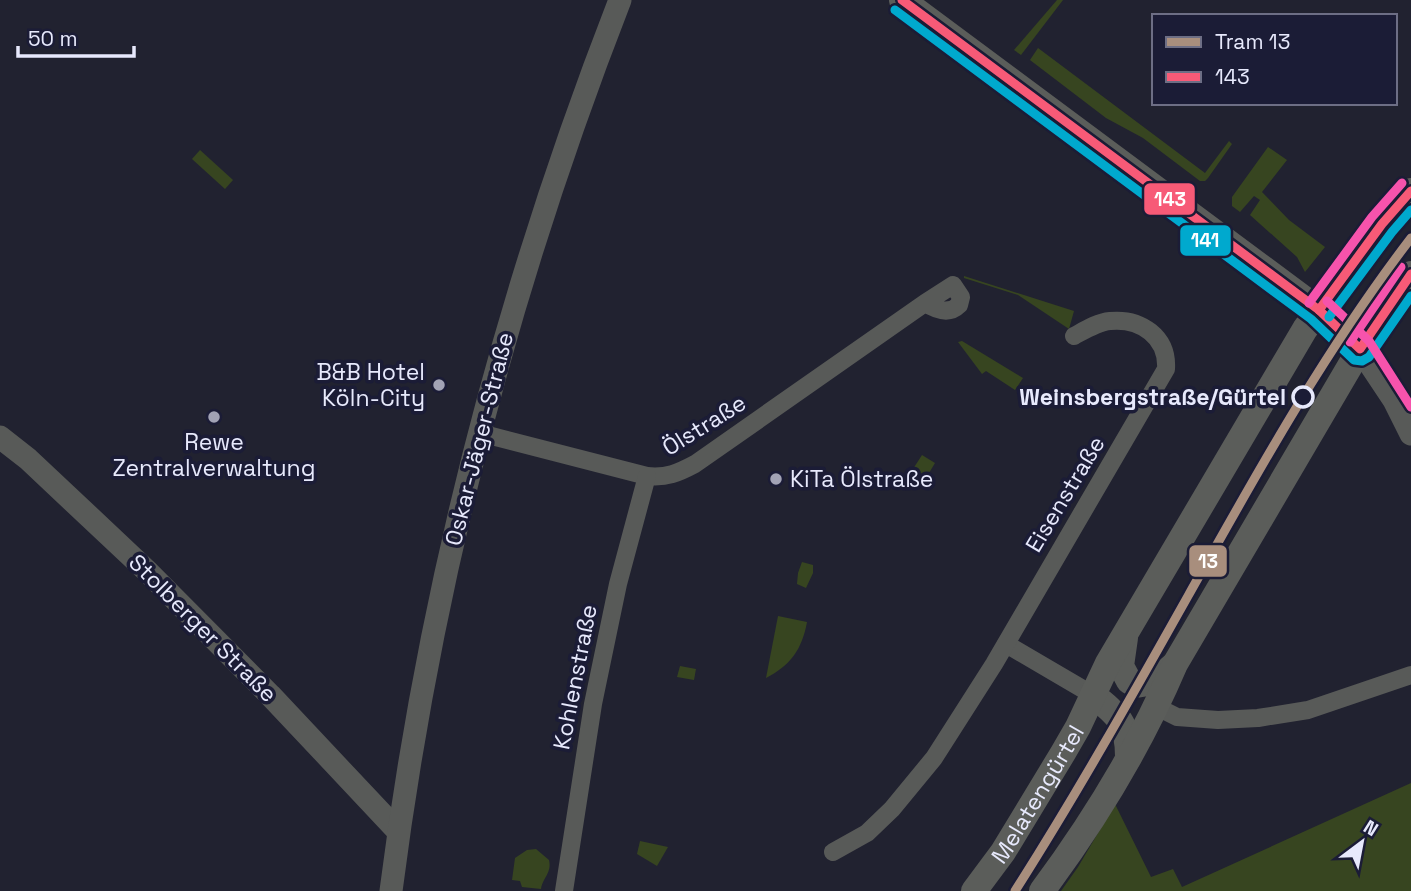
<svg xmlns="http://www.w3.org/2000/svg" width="1411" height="891" font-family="'Space Grotesk',sans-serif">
  <rect width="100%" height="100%" fill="#212230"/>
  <g fill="#374520">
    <path d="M 1057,0 L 1063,0 L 1021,55 L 1014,50 Z"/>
    <path d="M 1038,48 L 1205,173 L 1229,141 L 1232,144 L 1208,178 L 1205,181 L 1200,181 L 1143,138 L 1106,118 L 1030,60 Z"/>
    <path d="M 1268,147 L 1287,160 L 1262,192 L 1289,220 L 1325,247 L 1305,272 L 1297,257 L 1250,215 L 1260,200 L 1254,196 L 1240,212 L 1232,206 L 1232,197 Z"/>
    <path d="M 200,150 L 233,180 L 225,189 L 192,159 Z"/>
    <path d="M 964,276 L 1074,311 L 1069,329 L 1018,295 L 964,278 Z"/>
    <path d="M 962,341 L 1023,378 L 1015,390 L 986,371 L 982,374 L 958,342 Z"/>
    <path d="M 922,455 L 935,463 L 926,478 L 913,469 Z"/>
    <path d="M 802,562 L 813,565 L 813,573 L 806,588 L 797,584 L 798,573 Z"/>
    <path d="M 778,616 L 807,622 C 802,649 791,665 766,678 Z"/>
    <path d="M 680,666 L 696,669 L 694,680 L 677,677 Z"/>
    <path d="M 1411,783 L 1411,891 L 1061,891 L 1078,867 L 1115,804 L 1151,877 L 1173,869 L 1182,887 Z"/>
    <path d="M 640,841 L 668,847 L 657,866 L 637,854 Z"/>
    <path d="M 536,849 L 549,860 C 552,873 543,877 541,889 L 522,887 L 520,881 L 512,880 L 515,858 L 527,850 Z"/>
  </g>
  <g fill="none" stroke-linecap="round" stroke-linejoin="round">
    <g stroke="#585a58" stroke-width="18">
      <path d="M 480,433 L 647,476 C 667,478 678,473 695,464 L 925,303 L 953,285 L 961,297 L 959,305 C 949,315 936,310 925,303"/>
      <path d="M 1006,644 L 1093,695"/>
      <path d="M 1157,707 L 1177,717 L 1218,720 L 1258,718 L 1308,710 L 1411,675"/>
      <path d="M 833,852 L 867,833 L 892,809 L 934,758 L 994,664 L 1166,369 C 1168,337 1141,318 1110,321 C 1098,322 1085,330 1074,336"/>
      <path d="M 564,891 L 593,704 L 618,584 L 647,476"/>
    </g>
    <g stroke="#585a58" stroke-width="23">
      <path d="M 1360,349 L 1394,400 L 1411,434"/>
      <path d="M 0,437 L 28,459 L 147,571 L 270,695 L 397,830"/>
      <path d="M 391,891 C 430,586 508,287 620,0"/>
    </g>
    <g stroke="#5b5d5a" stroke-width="26">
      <path d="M 902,0 L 1319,310 L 1360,349"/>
      <path d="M 1125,638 L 1121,666 L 1129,681 L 1136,685 L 1154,682 L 1174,665"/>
      <path d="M 1093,695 C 1118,715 1128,723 1128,756"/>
      <path id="s1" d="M 974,891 L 1003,852 L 1063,753 L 1078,727 L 1108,663 L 1305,329 L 1382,224 L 1411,191"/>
      <path d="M 1042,891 C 1094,821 1141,744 1175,664 L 1360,349 L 1411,274"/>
    </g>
    <defs>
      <g id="bus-1">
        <path d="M 902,0 L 1319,310 L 1360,349 L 1411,274"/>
        <path d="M 1319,310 L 1382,224 L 1411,191"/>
      </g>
      <g id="bus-2">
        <path d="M 895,10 L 1311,319 L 1354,360 L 1362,361 L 1369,357 L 1411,296"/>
        <path d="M 1329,317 L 1392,232 L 1411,210"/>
      </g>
      <g id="bus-3">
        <path d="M 1327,301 L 1369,341 L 1411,407"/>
        <path d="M 1309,303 L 1372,217 L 1402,183"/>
        <path d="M 1350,342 L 1401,267"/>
      </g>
    </defs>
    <use href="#bus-1" stroke="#1b1c36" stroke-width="14"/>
    <use href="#bus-2" stroke="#1b1c36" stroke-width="14"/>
    <use href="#bus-3" stroke="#1b1c36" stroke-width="14"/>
    <use href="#bus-1" stroke="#f75a77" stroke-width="9"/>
    <use href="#bus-2" stroke="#00a9ce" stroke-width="9"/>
    <use href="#bus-3" stroke="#f653ac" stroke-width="9"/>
    <defs>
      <path id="tram-1" d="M 1015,891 C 1080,789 1138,685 1197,580 C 1263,462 1329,345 1411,238"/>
    </defs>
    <use href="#tram-1" stroke="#1b1c36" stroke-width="14"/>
    <use href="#tram-1" stroke="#a88e7d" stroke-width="9"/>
  </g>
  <g fill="#a2a3b5" stroke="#1b1c36" stroke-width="2.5">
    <circle cx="439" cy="385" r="7"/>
    <circle cx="214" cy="417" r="7"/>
    <circle cx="776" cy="479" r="7"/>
  </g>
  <circle fill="#1b1c36" stroke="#e7e9fc" stroke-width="3.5" cx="1303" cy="397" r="10"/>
  <g text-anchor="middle" stroke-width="7" stroke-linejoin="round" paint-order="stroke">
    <g font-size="23" fill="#e7e9fc" stroke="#1b1c36" text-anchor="end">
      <text x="425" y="380">B&amp;B Hotel<tspan x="425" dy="26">Köln-City</tspan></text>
      <text x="214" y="450" text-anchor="middle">Rewe<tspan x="214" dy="26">Zentralverwaltung</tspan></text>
      <text x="790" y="487" text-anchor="start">KiTa Ölstraße</text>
    </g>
    <g font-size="23" font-weight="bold" fill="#e7e9fc" stroke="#1b1c36" text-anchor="end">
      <text x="1286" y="405">Weinsbergstraße/Gürtel</text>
    </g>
    <g font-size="23" fill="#e7e9fc" stroke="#1b1c36">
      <text transform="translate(704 425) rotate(-32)" y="8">Ölstraße</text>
      <text transform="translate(479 439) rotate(-76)" y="8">Oskar-Jäger-Straße</text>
      <text transform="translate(1065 494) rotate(-59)" y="8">Eisenstraße</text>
      <text transform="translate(203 628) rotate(45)" y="8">Stolberger Straße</text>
      <text transform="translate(575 677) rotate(-79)" y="8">Kohlenstraße</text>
      <text dy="8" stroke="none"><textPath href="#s1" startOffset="116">Melatengürtel</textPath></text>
    </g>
  </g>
  <g stroke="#1b1c36" stroke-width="2.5">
    <rect x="1143" y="182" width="53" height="34" rx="7" fill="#f75a77"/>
    <rect x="1179" y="224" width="53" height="33" rx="7" fill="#00a9ce"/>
    <rect x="1188" y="544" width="40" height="34" rx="7" fill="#a88e7d"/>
  </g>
  <g font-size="19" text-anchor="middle" font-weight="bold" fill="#fff">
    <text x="1170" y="206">143</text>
    <text x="1205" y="247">141</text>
    <text x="1208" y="568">13</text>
  </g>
  <rect x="1152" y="14" width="245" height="91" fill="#1b1c36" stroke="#6d6e85" stroke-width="2"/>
  <rect x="1166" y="37" width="35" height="10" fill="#a88e7d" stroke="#6d6e85" stroke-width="2"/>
  <text x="1215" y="49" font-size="21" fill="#e7e9fc">Tram 13</text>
  <rect x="1166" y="72" width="35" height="10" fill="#f75a77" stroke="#6d6e85" stroke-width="2"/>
  <text x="1215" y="84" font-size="21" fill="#e7e9fc">143</text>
  <g transform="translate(1362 842) rotate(32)" stroke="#1b1c36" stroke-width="5" paint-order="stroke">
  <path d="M0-5L12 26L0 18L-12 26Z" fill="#e7e9fc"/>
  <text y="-10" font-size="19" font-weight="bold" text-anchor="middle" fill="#e7e9fc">N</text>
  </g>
  <path d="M18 46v10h116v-10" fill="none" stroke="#e7e9fc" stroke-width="3.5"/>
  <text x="28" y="46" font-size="21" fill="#e7e9fc" stroke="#1b1c36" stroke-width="5" paint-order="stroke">50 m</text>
</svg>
